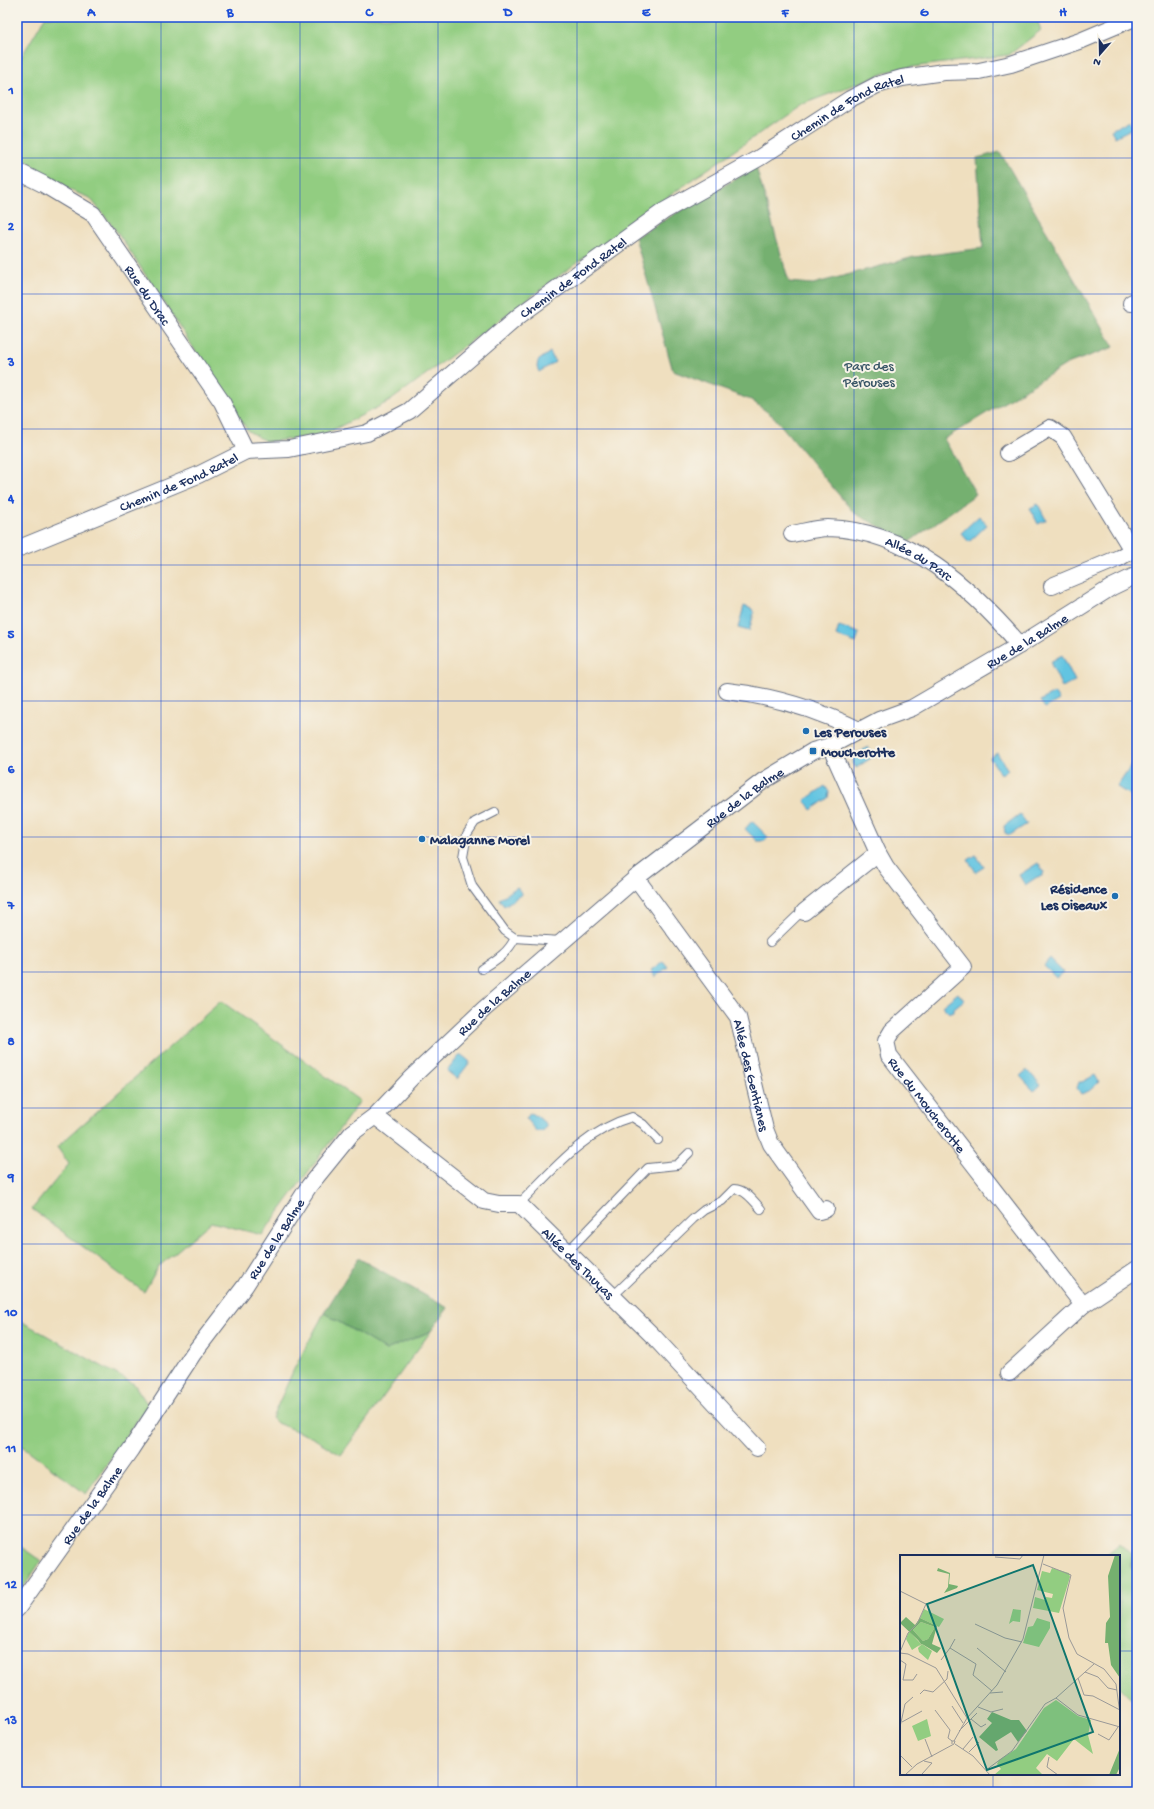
<svg xmlns="http://www.w3.org/2000/svg" width="1154" height="1809" font-family="'Gochi Hand',sans-serif">
  <rect width="100%" height="100%" fill="#f7f3e8"/>
  <filter id="ink" filterUnits="userSpaceOnUse"><feTurbulence type="fractalNoise" baseFrequency=".025" numOctaves="2"/><feDisplacementMap in="SourceGraphic" scale="8" xChannelSelector="R" yChannelSelector="G"/><feConvolveMatrix kernelMatrix="1 2 1 2 8 2 1 2 1" color-interpolation-filters="sRGB"/></filter>
  <filter id="wash" filterUnits="userSpaceOnUse"><feTurbulence type="fractalNoise" baseFrequency=".012" numOctaves="4" result="noise"/><feDisplacementMap in="SourceGraphic" scale="16" xChannelSelector="R" yChannelSelector="G"/><feGaussianBlur stdDeviation="0.9" result="paint"/><feColorMatrix in="noise" values="0 0 0 0 0 0 0 0 0 0 0 0 0 0 0 0 0 1.4 0 .05"/><feComposite in="paint" operator="in"/></filter>
  <g filter="url(#wash)">
    <rect width="100%" height="100%" fill="#efdfbf"/>
    <g fill="#92cd81" stroke="#567e70">
      <path d="M 45,17 L 1036,17 L 1041,30 L 1009,55 L 896,69 L 800,105 L 636,219 L 390,401 L 323,435 L 267,442 L 248,431 L 118,233 L 90,198 L 54,184 L 17,153 L 17,64 Z"/>
      <path d="M 221,1001 L 360,1101 L 262,1235 L 211,1222 L 158,1267 L 144,1292 L 32,1209 L 69,1164 L 57,1147 Z"/>
      <path d="M 324,1313 L 386,1350 L 431,1331 L 341,1455 L 313,1438 L 277,1423 L 272,1418 L 294,1369 Z"/>
      <path d="M 17,1319 L 134,1384 L 148,1405 L 86,1494 L 17,1442 Z"/>
      <path d="M 1120,1543 L 1133,1555 L 1130,1566 L 1137,1576 L 1137,1704 L 1119,1686 L 1119,1556 L 1105,1556 Z"/>
      <path d="M 17,1544 L 41,1561 L 17,1597 Z"/>
    </g>
    <g fill="#75b06f" stroke="#487066">
      <path d="M 1000,152 L 1114,347 L 1067,364 L 944,439 L 976,494 L 909,542 L 854,513 L 774,417 L 751,400 L 673,371 L 635,237 L 756,167 L 789,282 L 813,284 L 914,257 L 983,248 L 977,158 Z"/>
      <path d="M 358,1258 L 448,1308 L 431,1331 L 386,1350 L 324,1313 Z"/>
      <path d="M 1137,1550 L 1137,1576 L 1130,1566 L 1133,1555 Z"/>
    </g>
    <g fill="#62c4e1" stroke="#3e7aa0">
      <path d="M 1130,120 L 1133,128 L 1115,137 L 1111,130 Z"/>
      <path d="M 550,352 L 555,362 L 539,372 L 537,367 L 538,361 Z"/>
      <path d="M 1038,504 L 1046,520 L 1038,524 L 1030,508 Z"/>
      <path d="M 979,516 L 987,525 L 969,542 L 961,533 Z"/>
      <path d="M 744,606 L 752,609 L 754,613 L 749,631 L 738,628 Z"/>
      <path d="M 839,626 L 859,633 L 856,643 L 836,636 Z"/>
      <path d="M 1062,655 L 1075,681 L 1062,687 L 1050,662 Z"/>
      <path d="M 1054,693 L 1059,700 L 1045,708 L 1040,701 Z"/>
      <path d="M 868,747 L 874,756 L 856,768 L 853,763 L 854,756 Z"/>
      <path d="M 997,753 L 1008,770 L 1001,774 L 990,758 Z"/>
      <path d="M 1137,757 L 1137,798 L 1136,799 L 1117,787 Z"/>
      <path d="M 825,786 L 829,792 L 828,798 L 811,810 L 805,800 Z"/>
      <path d="M 1020,814 L 1027,824 L 1010,835 L 1005,833 L 1004,826 Z"/>
      <path d="M 752,821 L 768,837 L 765,841 L 757,841 L 745,829 Z"/>
      <path d="M 976,855 L 984,867 L 976,872 L 968,860 Z"/>
      <path d="M 1038,863 L 1044,872 L 1042,876 L 1037,877 L 1025,885 L 1019,875 Z"/>
      <path d="M 517,887 L 522,894 L 504,906 L 499,899 Z"/>
      <path d="M 1050,959 L 1063,972 L 1056,978 L 1044,966 Z"/>
      <path d="M 663,961 L 668,967 L 655,977 L 651,970 Z"/>
      <path d="M 958,993 L 964,1000 L 954,1008 L 954,1011 L 949,1013 L 942,1006 Z"/>
      <path d="M 459,1056 L 463,1056 L 470,1062 L 457,1079 L 447,1071 Z"/>
      <path d="M 1027,1070 L 1041,1085 L 1034,1091 L 1020,1076 Z"/>
      <path d="M 1095,1075 L 1099,1082 L 1089,1091 L 1081,1094 L 1077,1088 L 1079,1082 L 1082,1082 Z"/>
      <path d="M 530,1113 L 537,1116 L 547,1125 L 543,1131 L 536,1131 L 526,1119 Z"/>
    </g>
  </g>
  <g filter="url(#ink)">
    <g fill="none" stroke-linecap="round" stroke-linejoin="round">
      <defs>
        <g id="lane">
          <path d="M 495,812 L 475,822 L 467,834 L 463,857 L 472,886 L 505,931 L 515,938 L 561,941"/>
          <path d="M 770,942 L 797,916 L 804,912"/>
          <path d="M 482,969 C 496,960 508,953 515,938"/>
          <path d="M 519,1204 C 552,1171 585,1130 632,1117 L 643,1124 L 658,1140"/>
          <path d="M 568,1251 L 648,1168 L 677,1165 L 689,1153"/>
          <path d="M 613,1296 L 693,1219 L 704,1210 L 722,1201 L 734,1189 C 745,1189 754,1201 761,1209"/>
        </g>
        <g id="street">
          <path id="s1" d="M 17,171 L 43,184 L 93,214 L 222,402 L 246,451"/>
          <path d="M 1131,303 L 1137,300"/>
          <path d="M 1008,453 L 1050,428 L 1063,437 L 1132,550"/>
          <path id="s2" d="M 792,534 C 803,532 817,528 828,528 C 908,530 970,587 1020,645"/>
          <path id="s3" d="M 17,549 L 198,475 L 246,451 L 289,449 L 367,433 L 409,411 L 520,315 L 664,211 L 759,158 L 850,99 L 877,85 L 902,78 L 944,72 L 979,71 L 1011,64 L 1080,41 L 1137,17"/>
          <path d="M 1052,586 L 1119,558 L 1137,547"/>
          <path d="M 727,691 C 773,696 818,710 859,730"/>
          <path id="s4" d="M 830,746 L 878,853 L 886,867 L 963,967 L 892,1031 L 886,1041 L 889,1055 L 1083,1305 L 1009,1373"/>
          <path id="s5" d="M 636,878 L 738,1017 L 765,1129 L 771,1144 L 819,1211 L 826,1209"/>
          <path d="M 804,912 L 878,853"/>
          <path id="s6" d="M 375,1116 L 484,1201 L 499,1204 L 519,1204 L 654,1337 L 757,1448"/>
          <path d="M 1083,1305 L 1137,1269"/>
          <path id="s7" d="M 17,1609 L 131,1449 L 193,1354 L 245,1286 L 309,1186 L 352,1133 L 375,1116 L 411,1078 L 484,1009 L 636,878 L 763,781 L 813,751 L 830,746 L 879,720 L 912,708 L 1020,645 L 1112,587 L 1137,575"/>
        </g>
      </defs>
      <use href="#lane" stroke="#656d80" stroke-width="10"/>
      <use href="#street" stroke="#656d80" stroke-width="18"/>
      <use href="#lane" stroke="#fff" stroke-width="8"/>
      <use href="#street" stroke="#fff" stroke-width="16"/>
    </g>
  </g>
  <path fill="none" stroke="#1d4ed8" stroke-width="1" stroke-opacity="0.55" d="M 161,17 L 161,1792M 300,17 L 300,1792M 438,17 L 438,1792M 577,17 L 577,1792M 716,17 L 716,1792M 854,17 L 854,1792M 993,17 L 993,1556M 17,158 L 1137,158M 17,294 L 1137,294M 17,429 L 1137,429M 17,565 L 1137,565M 17,701 L 1137,701M 17,837 L 1137,837M 17,972 L 1137,972M 17,1108 L 1137,1108M 17,1244 L 1137,1244M 17,1380 L 1137,1380M 17,1515 L 1137,1515M 17,1651 L 901,1651M 1119,1651 L 1137,1651M 993,1774 L 993,1792"/>
  <g fill="#1f6fb2" stroke="#f7f3e8" stroke-width="1.5">
    <circle cx="806" cy="731" r="4"/>
    <rect x="809" y="747" width="8" height="8" rx="2"/>
    <circle cx="422" cy="839" r="4"/>
    <circle cx="1115" cy="896" r="4"/>
  </g>
  <g text-anchor="middle" stroke-width="4" stroke-linejoin="round" paint-order="stroke">
    <g font-size="14" fill="#1b2f5e" stroke="#f7f3e8">
      <text dy="5" stroke="none"><textPath href="#s3" startOffset="955">Chemin de Fond Ratel</textPath></text>
      <text dy="5" stroke="none"><textPath href="#s3" startOffset="631">Chemin de Fond Ratel</textPath></text>
      <text dy="5" stroke="none"><textPath href="#s1" startOffset="185">Rue du Drac</textPath></text>
      <text dy="5" stroke="none"><textPath href="#s3" startOffset="175">Chemin de Fond Ratel</textPath></text>
      <text dy="5" stroke="none"><textPath href="#s2" startOffset="134">Allée du Parc</textPath></text>
      <text dy="5" stroke="none"><textPath href="#s7" startOffset="1424">Rue de la Balme</textPath></text>
      <text dy="5" stroke="none"><textPath href="#s7" startOffset="1100">Rue de la Balme</textPath></text>
      <text dy="5" stroke="none"><textPath href="#s7" startOffset="776">Rue de la Balme</textPath></text>
      <text dy="5" stroke="none"><textPath href="#s5" startOffset="232">Allée des Gentianes</textPath></text>
      <text dy="5" stroke="none"><textPath href="#s4" startOffset="444">Rue du Moucherotte</textPath></text>
      <text dy="5" stroke="none"><textPath href="#s7" startOffset="452">Rue de la Balme</textPath></text>
      <text dy="5" stroke="none"><textPath href="#s6" startOffset="257">Allée des Thuyas</textPath></text>
      <text dy="5" stroke="none"><textPath href="#s7" startOffset="128">Rue de la Balme</textPath></text>
    </g>
    <g font-size="14" fill="#395667" stroke="#f7f3e8">
      <text x="869" y="370">Parc des<tspan x="869" dy="16">Pérouses</tspan></text>
    </g>
    <g font-size="14" font-weight="bold" fill="#1b2f5e" stroke="#f7f3e8" text-anchor="start">
      <text x="814" y="736">Les Perouses</text>
      <text x="821" y="756">Moucherotte</text>
      <text x="430" y="844">Malaganne Morel</text>
      <text x="1107" y="893" text-anchor="end">Résidence<tspan x="1107" dy="16">Les Oiseaux</tspan></text>
    </g>
  </g>
  <g transform="translate(900 1555)">
    <rect width="220" height="220" fill="#efdfbf"/>
    <path d="M 152,13 L 169,18 L 170,22 L 159,58 L 133,53 L 135,42 L 145,45 L 146,42 L 152,43 L 153,39 L 137,35 L 142,16 L 150,18 ZM 24,54 L 44,64 L 39,72 L 20,63 ZM 113,54 L 121,55 L 120,67 L 113,66 L 109,69 ZM 137,63 L 150,67 L 150,73 L 139,92 L 123,88 L 128,72 L 133,71 ZM 21,67 L 35,72 L 28,84 L 23,86 L 13,75 ZM 9,76 L 21,89 L 12,95 L 6,84 ZM 22,89 L 32,96 L 28,105 L 19,97 L 18,93 ZM 156,145 L 178,161 L 191,165 L 188,180 L 193,199 L 174,184 L 157,206 L 147,199 L 136,213 L 143,220 L 94,220 L 101,214 L 97,209 L 99,205 L 116,194 L 144,153 ZM 27,164 L 31,181 L 18,186 L 12,171 Z" fill="#92cd81"/>
    <path d="M 215,0 L 220,0 L 220,123 L 211,110 L 208,88 L 205,88 L 206,68 L 210,62 L 208,21 ZM 38,13 L 50,18 L 49,29 L 58,31 L 57,33 L 44,38 L 48,32 L 49,19 L 37,16 ZM 6,62 L 15,70 L 20,63 L 37,71 L 32,89 L 41,93 L 37,98 L 22,89 L 17,92 L 21,89 L 18,85 L 0,68 ZM 21,67 L 35,72 L 28,84 L 23,86 L 13,75 ZM 92,157 L 111,165 L 119,165 L 127,176 L 118,187 L 111,177 L 95,187 L 98,195 L 96,196 L 79,182 L 92,168 L 87,164 ZM 220,193 L 220,212 L 216,220 L 209,220 Z" fill="#75b06f" fill-rule="evenodd"/>
    <path fill="none" stroke="#9a9998" stroke-width="1" d="M 95,2 L 120,4 L 123,0M 143,9 L 171,20 L 163,53 L 169,83 L 177,99 L 204,114 L 216,129 L 220,159M 0,36 L 26,49 L 17,69 L 8,78 L 0,97M 75,69 L 105,83 L 122,87M 55,84 L 50,93 L 76,109 L 73,120 L 92,136M 77,93 L 106,117M 0,98 L 8,99 L 36,113 L 67,163M 0,105 L 6,109 L 3,125 L 13,125 L 17,119M 41,105 L 50,93M 185,117 L 198,122 L 208,133 L 217,135M 178,123 L 184,140 L 193,141 L 220,155M 90,138 L 103,137M 20,139 L 24,135 L 33,137 L 47,124 L 48,116M 156,143 L 178,160 L 220,172M 52,151 L 63,168M 78,152 L 91,157 L 103,154M 35,155 L 50,175 L 48,183 L 52,186M 71,164 L 81,172 L 86,169M 2,167 L 22,156M 0,172 L 5,149 L 13,142M 59,176 L 77,158M 198,179 L 209,185 L 218,172M 25,184 L 32,202M 54,186 L 67,163 L 97,130 L 123,84 L 144,0M 55,189 L 73,201 L 90,220M 63,194 L 73,182M 69,197 L 79,187M 0,200 L 12,212M 149,202 L 147,212 L 158,220M 86,215 L 112,196 L 145,149 L 156,143 L 194,109M 22,219 L 32,208 L 24,206M 5,220 L 17,209 L 54,189 L 55,186 L 52,186 L 52,189"/>
    <path fill="#0f766e" fill-opacity="0.15" stroke="#0f766e" stroke-width="2" d="M 133,10 L 193,177 L 87,215 L 27,49 Z"/>
    <rect width="220" height="220" fill="none" stroke="#1b2f5e" stroke-width="2"/>
  </g>
  <rect width="1154" height="1809" fill="none" stroke="#f7f3e8" stroke-width="44"/>
  <g transform="translate(1100 54) rotate(200)" stroke="#f7f3e8" stroke-width="3" paint-order="stroke">
  <path d="M0-3L7 15L0 10L-7 15Z" fill="#1b2f5e"/>
  <text y="-6" font-size="11" font-weight="bold" text-anchor="middle" fill="#1b2f5e">N</text>
  </g>
  <rect x="22" y="22" width="1110" height="1765" fill="none" stroke="#1d4ed8" stroke-width="1.5"/>
  <g font-size="13" text-anchor="middle" font-weight="bold" fill="#1d4ed8">
    <text x="91" y="16">A</text>
    <text x="230" y="16">B</text>
    <text x="369" y="16">C</text>
    <text x="508" y="16">D</text>
    <text x="646" y="16">E</text>
    <text x="785" y="16">F</text>
    <text x="924" y="16">G</text>
    <text x="1063" y="16">H</text>
    <text x="11" y="94">1</text>
    <text x="11" y="230">2</text>
    <text x="11" y="366">3</text>
    <text x="11" y="502">4</text>
    <text x="11" y="638">5</text>
    <text x="11" y="773">6</text>
    <text x="11" y="909">7</text>
    <text x="11" y="1045">8</text>
    <text x="11" y="1181">9</text>
    <text x="11" y="1316">10</text>
    <text x="11" y="1452">11</text>
    <text x="11" y="1588">12</text>
    <text x="11" y="1724">13</text>
  </g>
</svg>
